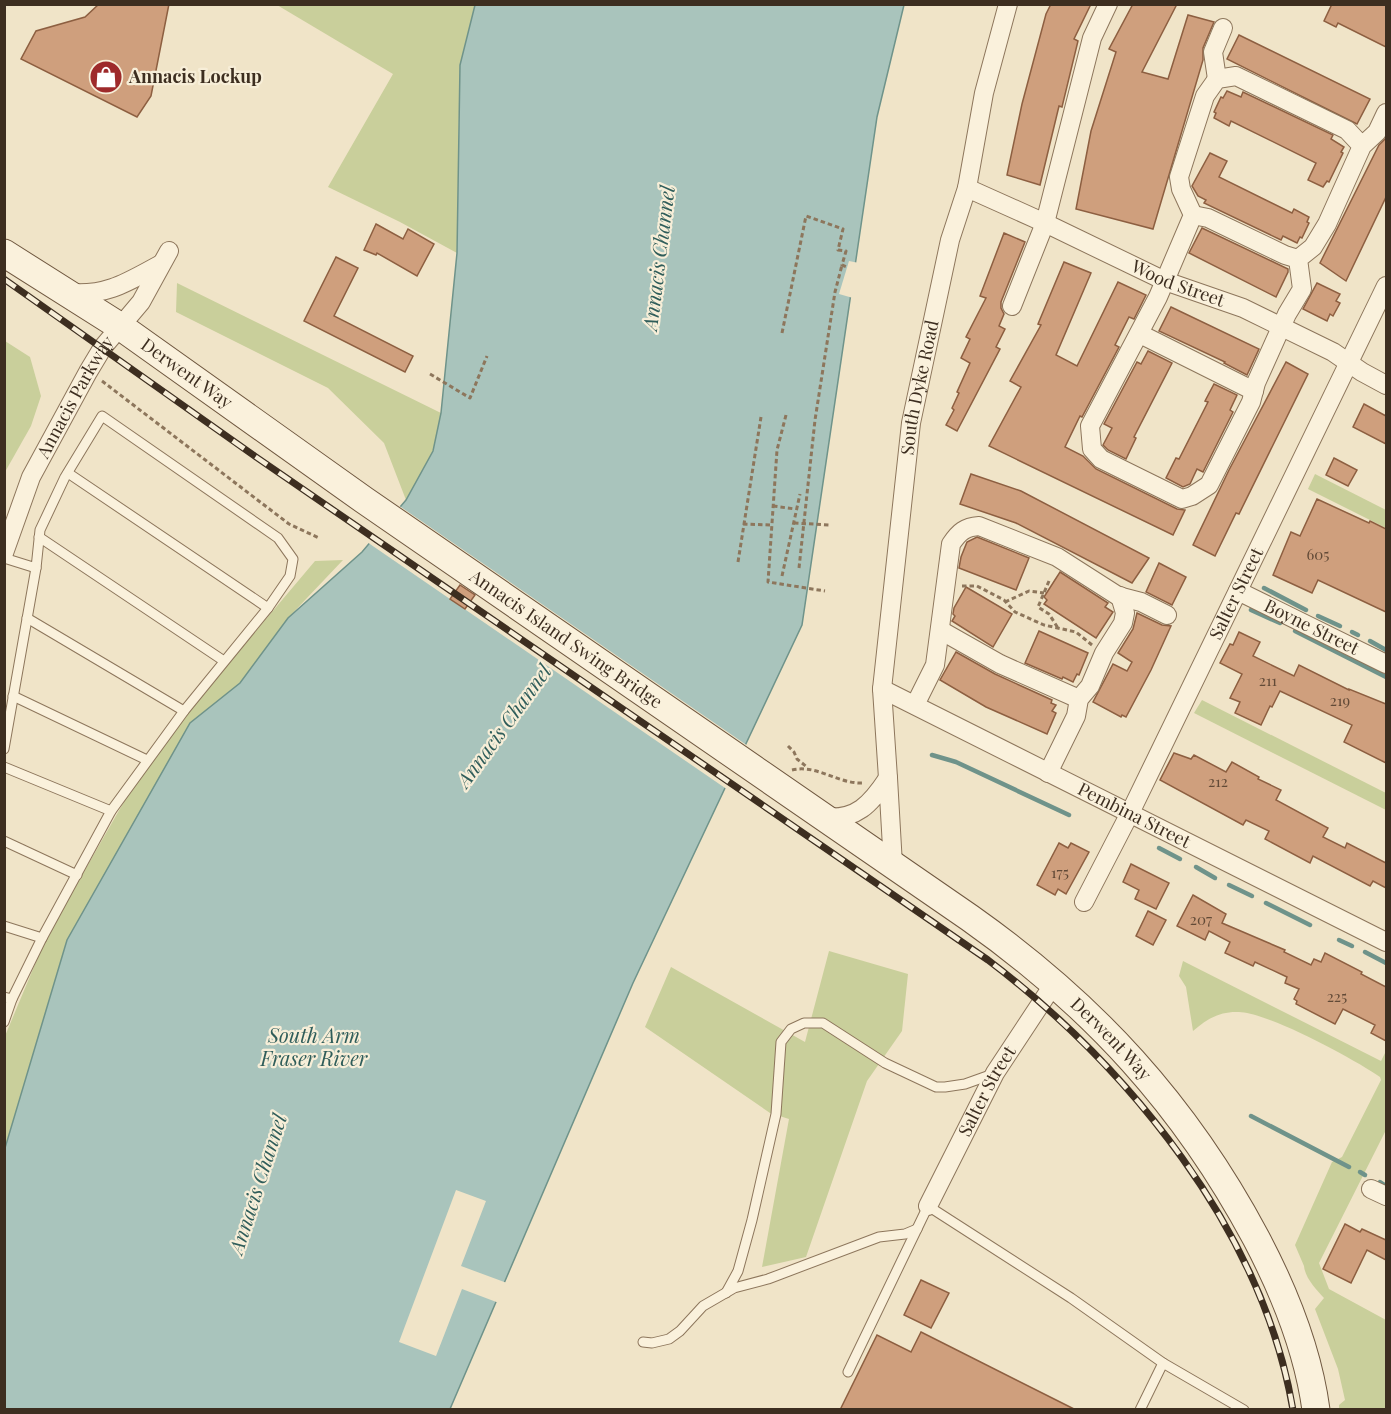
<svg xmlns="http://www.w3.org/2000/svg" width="1391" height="1414" font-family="'Playfair Display',serif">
  <rect width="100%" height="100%" fill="#f0e4c8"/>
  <g fill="#c9cf9b">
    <path d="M 277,5 L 504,5 L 459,111 L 457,253 L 400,222 L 328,187 L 393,74 Z"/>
    <path d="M 177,283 L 441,413 L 433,451 L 406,500 L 384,443 L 328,388 L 176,312 Z"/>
    <path d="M 5,341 L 30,357 L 41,396 L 31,426 L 5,472 Z"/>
    <path d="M 1315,474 L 1386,510 L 1386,528 L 1308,489 Z"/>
    <path d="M 343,560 L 288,618 L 5,1375 L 5,1036 L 46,938 L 125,800 L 180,721 L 315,561 Z"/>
    <path d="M 1202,700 L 1386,793 L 1386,810 L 1194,713 Z"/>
    <path d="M 829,951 L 908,974 L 902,1031 L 867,1081 L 806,1257 L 762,1267 L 789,1119 L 770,1113 L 645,1027 L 671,967 L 805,1042 Z"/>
    <path d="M 1183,961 L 1381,1061 L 1386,1051 L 1386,1130 L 1319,1263 L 1329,1289 L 1386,1320 L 1386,1409 L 1339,1409 L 1339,1405 L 1345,1400 L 1338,1369 L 1315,1309 L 1324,1298 C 1316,1289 1305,1278 1304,1266 L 1295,1245 L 1332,1162 L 1342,1157 L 1381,1080 L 1380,1077 C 1354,1059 1269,1013 1239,1012 C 1220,1011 1207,1019 1193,1031 L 1186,987 L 1179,976 Z"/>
  </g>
  <path fill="#a9c4bc" stroke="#6f938a" stroke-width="1.5" d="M 475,5 L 904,5 L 877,117 L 802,625 L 633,983 L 450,1409 L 5,1410 L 5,1148 L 67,940 L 190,723 L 240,683 L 288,618 L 362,552 L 406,500 L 433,451 L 441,413 L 457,253 L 460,65 Z"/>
  <g fill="#f0e4c8">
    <path d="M 849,261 L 859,263 L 853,298 L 839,294 Z"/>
    <path d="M 398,505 L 748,746 L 728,790 L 367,542 Z"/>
    <path d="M 456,1190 L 486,1201 L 461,1266 L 507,1283 L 499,1303 L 462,1289 L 436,1356 L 399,1342 Z"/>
  </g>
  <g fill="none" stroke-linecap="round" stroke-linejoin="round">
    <g stroke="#6f938a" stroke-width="4.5">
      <path d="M 1264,588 L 1306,610"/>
      <path d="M 1251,610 L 1280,623"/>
      <path d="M 1318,616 L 1340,626"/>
      <path d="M 1295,631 L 1386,677"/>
      <path d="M 1352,632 L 1358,635"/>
      <path d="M 1370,641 L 1386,650"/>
      <path d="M 932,755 L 956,762 L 1069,815"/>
      <path d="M 1159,848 L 1180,859"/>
      <path d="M 1196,867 L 1215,878"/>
      <path d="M 1229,885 L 1252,896"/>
      <path d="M 1266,903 L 1310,925"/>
      <path d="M 1339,940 L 1352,946"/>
      <path d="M 1365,952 L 1386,963"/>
      <path d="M 1251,1116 L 1349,1167"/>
      <path d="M 1360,1172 L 1365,1175"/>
      <path d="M 1380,1182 L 1386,1186"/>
    </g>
  </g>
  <g fill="#cf9f7d" stroke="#8d5f41" stroke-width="1.5">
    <path d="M 99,4 L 169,4 L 151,96 L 137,117 L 21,59 L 36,31 L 85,17 Z"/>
    <path d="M 1051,4 L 1091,4 L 1074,39 L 1078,41 L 1062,107 L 1059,106 L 1040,185 L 1007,175 L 1022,104 L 1046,14 Z"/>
    <path d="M 1133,4 L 1177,4 L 1142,72 L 1168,79 L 1188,15 L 1214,22 L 1203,48 L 1203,60 L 1153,229 L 1076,209 L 1091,131 L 1116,52 L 1109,49 Z"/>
    <path d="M 1332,4 L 1386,4 L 1386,47 L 1338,23 L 1336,27 L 1324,21 Z"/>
    <path d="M 1239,35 L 1370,99 L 1357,124 L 1227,59 Z"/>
    <path d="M 1227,91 L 1241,97 L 1243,92 L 1333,135 L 1331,139 L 1344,147 L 1341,152 L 1343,153 L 1329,182 L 1327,181 L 1323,187 L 1308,180 L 1316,163 L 1231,121 L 1229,126 L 1214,118 L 1216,113 L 1214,112 L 1221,97 L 1223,98 Z"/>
    <path d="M 1386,138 L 1386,197 L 1346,281 L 1320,263 L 1379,145 Z"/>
    <path d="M 1210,153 L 1227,161 L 1219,177 L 1292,213 L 1294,209 L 1309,217 L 1307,222 L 1309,223 L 1302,238 L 1300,237 L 1297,243 L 1283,236 L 1281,240 L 1204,203 L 1206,200 L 1198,196 L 1192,186 Z"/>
    <path d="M 376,224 L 403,239 L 408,229 L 434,244 L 417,276 L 377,253 L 376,255 L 364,250 Z"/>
    <path d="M 1202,228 L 1288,269 L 1288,272 L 1276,297 L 1189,253 Z"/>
    <path d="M 1004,233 L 1025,242 L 1001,302 L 1001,308 L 1004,314 L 999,326 L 1005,329 L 996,347 L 1000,349 L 957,431 L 946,425 L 954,410 L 952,408 L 959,393 L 957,392 L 970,363 L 961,358 L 970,339 L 966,337 L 986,298 L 980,296 Z"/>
    <path d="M 336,257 L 358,268 L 334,316 L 413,356 L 405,372 L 304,321 Z"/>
    <path d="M 1064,262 L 1091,273 L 1056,355 L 1077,366 L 1118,282 L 1146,295 L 1134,319 L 1129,317 L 1115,345 L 1119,347 L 1082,417 L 1080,416 L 1065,447 L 1083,456 L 1096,469 L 1177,509 L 1185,510 L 1173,535 L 989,446 L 1021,387 L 1010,381 L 1041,325 L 1038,324 Z"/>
    <path d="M 1317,283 L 1340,294 L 1336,301 L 1340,303 L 1333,316 L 1330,314 L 1327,321 L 1303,309 Z"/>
    <path d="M 1171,307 L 1259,349 L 1247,375 L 1224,363 L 1225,362 L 1159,331 Z"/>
    <path d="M 1148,351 L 1172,363 L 1134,437 L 1136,438 L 1126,459 L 1108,450 L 1103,445 L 1112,428 L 1104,424 L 1137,362 L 1141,364 Z"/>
    <path d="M 1286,362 L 1308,374 L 1239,514 L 1236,513 L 1215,556 L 1193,545 L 1229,470 Z"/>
    <path d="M 1214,384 L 1237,395 L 1230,410 L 1233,412 L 1203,472 L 1197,469 L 1190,484 L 1183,487 L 1166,478 L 1176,458 L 1179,459 L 1208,402 L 1205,401 Z"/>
    <path d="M 1364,404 L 1386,416 L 1386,444 L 1353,427 Z"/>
    <path d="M 1334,458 L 1357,470 L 1348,486 L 1326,475 Z"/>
    <path d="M 971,474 L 1021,491 L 1149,558 L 1132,583 L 1016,523 L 960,504 Z"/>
    <path d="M 1317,499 L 1369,523 L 1370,521 L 1386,529 L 1386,612 L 1318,580 L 1312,593 L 1273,575 L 1291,532 L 1300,536 Z"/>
    <path d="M 977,537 L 1029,558 L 1016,590 L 959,568 L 961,557 L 967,542 Z"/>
    <path d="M 1159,563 L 1186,577 L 1172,605 L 1146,592 Z"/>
    <path d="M 1060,572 L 1108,603 L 1105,607 L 1113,612 L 1096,638 L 1044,604 L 1047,600 L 1044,597 Z"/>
    <path d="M 460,585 L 475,595 L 465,609 L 450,599 Z"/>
    <path d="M 966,587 L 1012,614 L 993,647 L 952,621 L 955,616 L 953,614 L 954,608 Z"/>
    <path d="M 1137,613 L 1162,625 L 1171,626 L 1151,670 L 1126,717 L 1122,715 L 1121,717 L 1093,702 L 1113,664 L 1127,671 L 1132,662 L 1118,653 L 1133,629 Z"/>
    <path d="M 1039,631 L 1088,653 L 1079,675 L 1077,674 L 1073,682 L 1063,677 L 1062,679 L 1025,663 Z"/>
    <path d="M 1239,632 L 1260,642 L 1253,656 L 1294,676 L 1299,665 L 1349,690 L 1349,689 L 1386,704 L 1386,763 L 1344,742 L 1352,725 L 1280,691 L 1272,707 L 1270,706 L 1261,725 L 1235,713 L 1240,702 L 1230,698 L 1242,674 L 1220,663 L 1230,644 L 1233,645 Z"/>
    <path d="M 956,652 L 995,674 L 1052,700 L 1051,703 L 1056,705 L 1052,711 L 1056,713 L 1047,734 L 986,707 L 940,680 Z"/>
    <path d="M 1174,753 L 1191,759 L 1194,755 L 1226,772 L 1232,762 L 1259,777 L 1258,779 L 1281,790 L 1276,800 L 1328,828 L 1323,837 L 1345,848 L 1347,843 L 1386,863 L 1386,888 L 1373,881 L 1370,886 L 1313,856 L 1310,863 L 1265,839 L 1269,831 L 1246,820 L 1243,825 L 1160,780 Z"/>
    <path d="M 1059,843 L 1068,848 L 1071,843 L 1089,852 L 1066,894 L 1058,889 L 1055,895 L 1037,885 Z"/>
    <path d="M 1131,864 L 1169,883 L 1156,909 L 1135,899 L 1139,890 L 1123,882 Z"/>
    <path d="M 1193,895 L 1226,914 L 1222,923 L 1285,950 L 1284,952 L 1311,965 L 1314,959 L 1321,962 L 1325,953 L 1362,972 L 1361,974 L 1386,987 L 1386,1041 L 1371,1033 L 1375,1025 L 1343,1009 L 1335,1024 L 1296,1004 L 1297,1001 L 1294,999 L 1299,989 L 1285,983 L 1287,977 L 1255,962 L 1253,966 L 1225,953 L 1230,942 L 1209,931 L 1205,940 L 1177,926 Z"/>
    <path d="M 1148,911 L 1166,920 L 1153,945 L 1136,936 Z"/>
    <path d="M 1345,1224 L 1360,1232 L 1362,1229 L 1386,1240 L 1386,1260 L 1367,1250 L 1351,1283 L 1323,1269 Z"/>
    <path d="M 921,1280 L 949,1293 L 931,1328 L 904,1315 Z"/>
    <path d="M 921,1332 L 1076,1410 L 840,1410 L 877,1335 L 911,1352 Z"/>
  </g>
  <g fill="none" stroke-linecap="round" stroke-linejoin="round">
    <defs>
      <g id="service">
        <path d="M 68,473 L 268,608"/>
        <path d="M 39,537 L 224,661"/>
        <path d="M 4,558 L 36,568 L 40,530 L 65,477 L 102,416 L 278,538 L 293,559 L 290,576 L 268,608 L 184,711 L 111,811 L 42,938 L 12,999"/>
        <path d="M 27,618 L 184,711"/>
        <path d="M 13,696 L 147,760"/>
        <path d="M 4,749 L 36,568"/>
        <path d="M 4,767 L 111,811"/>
        <path d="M 4,841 L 77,875"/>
        <path d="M 4,926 L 42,938"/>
        <path d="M 4,997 L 12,999 L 4,1022"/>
        <path d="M 726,1293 L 738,1271 L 752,1220 L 776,1114 L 781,1042 L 791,1029 L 804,1023 L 823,1023 L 885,1063 L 936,1087 L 945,1087 L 965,1084 L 993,1074"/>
        <path d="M 643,1342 L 652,1343 L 669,1339 L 680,1331 L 703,1306 L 734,1288 L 768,1279 L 879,1237 L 905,1234 L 917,1229"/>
        <path d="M 848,1372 L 928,1206 L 1071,1298 L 1163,1363 L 1244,1410"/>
        <path d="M 1140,1410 L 1163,1363"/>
      </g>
      <g id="minor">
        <path d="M 1217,79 L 1213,52 L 1223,28"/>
        <path d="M 1362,146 L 1347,130 L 1236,76 L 1217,79 L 1205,96 L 1179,177 L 1181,189 L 1193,215 L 1158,297 L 1090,426 L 1092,449 L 1101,459 L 1182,499 L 1192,496 L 1209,485 L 1251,402 L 1256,383 L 1287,314 L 1302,289 L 1298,259 L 1313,247 L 1327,224 L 1362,146 L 1377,132 L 1386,113"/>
        <path id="s1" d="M 967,188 L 1045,223 L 1165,281 L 1243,308 L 1333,352 L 1362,372 L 1386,385"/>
        <path d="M 1193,215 L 1208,218 L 1285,255 L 1298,259"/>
        <path d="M 70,293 C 108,296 129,281 161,264"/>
        <path d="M 1012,306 L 1045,223 L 1092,38 L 1108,4"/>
        <path d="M 1140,334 L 1254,391"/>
        <path id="s2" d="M 4,553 L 31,477 L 88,372 L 103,347 L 141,302 L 169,251"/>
        <path id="s3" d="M 1238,591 L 1386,664"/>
        <path d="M 940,630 L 1000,664 L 1079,699"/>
        <path id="s4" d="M 882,689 L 1386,942"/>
        <path d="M 915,705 L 935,665 L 951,544 C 959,532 965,527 979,526 L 1057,557 L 1118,596 L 1141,602 L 1167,615"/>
        <path d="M 1048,773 L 1076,716 L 1079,699 L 1090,686 L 1104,653 L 1123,623 L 1125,613 L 1120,596"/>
        <path id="s5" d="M 888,778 L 882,689 L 911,423 L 950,240 L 967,188 L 984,93 L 1008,4"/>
        <path d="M 823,817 C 856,821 871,804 888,778 L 893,865"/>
        <path id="s6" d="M 1084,902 L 1130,813 L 1386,286"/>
        <path d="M 1371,1189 L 1386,1196"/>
        <path id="s7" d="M 928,1206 L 995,1073 L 1055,982"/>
      </g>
      <g id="secondary">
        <path id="s8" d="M 4,253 L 121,327 L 364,500 L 970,918 C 1093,1005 1185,1105 1256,1238 C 1284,1291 1308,1350 1316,1410"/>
      </g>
    </defs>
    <use href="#service" stroke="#8d765c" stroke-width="11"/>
    <use href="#minor" stroke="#8d765c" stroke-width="20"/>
    <use href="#secondary" stroke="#6f573f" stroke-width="29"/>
    <g stroke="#8d765c" stroke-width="3" stroke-dasharray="4.5 3" stroke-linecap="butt">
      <path d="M 782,333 L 806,216 L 843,229 L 838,250 L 846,251 L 842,265 L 847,267"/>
      <path d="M 430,374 L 470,398 L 487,356"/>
      <path d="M 102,381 L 289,524 L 319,538"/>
      <path d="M 786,415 L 777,450 L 768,582 L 825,591"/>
      <path d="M 773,506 L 795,509"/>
      <path d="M 794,523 L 830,525"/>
      <path d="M 743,524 L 771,525"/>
      <path d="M 738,562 L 761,417"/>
      <path d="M 799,568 L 815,420 L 835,292 L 842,265"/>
      <path d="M 782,576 L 800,494"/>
      <path d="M 1049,581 L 1038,607 L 1049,614 L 1058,628"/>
      <path d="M 962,586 L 977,586 L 1004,600 L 1015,612 L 1044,625 L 1076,632 L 1092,645"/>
      <path d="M 1005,602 L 1029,591 L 1044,593"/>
      <path d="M 788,746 L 794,752 L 797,759 L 807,767"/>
      <path d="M 792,770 C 817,764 837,784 863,783"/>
    </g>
    <use href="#service" stroke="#faf1dc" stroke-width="9"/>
    <use href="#minor" stroke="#faf1dc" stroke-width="18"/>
    <use href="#secondary" stroke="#faf1dc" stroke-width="27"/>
    <defs>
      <path id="rail" d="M 4,279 L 256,457 L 988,960 C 1129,1067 1263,1231 1293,1410"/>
    </defs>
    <use href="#rail" stroke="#3d2e20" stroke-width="7"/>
    <use href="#rail" stroke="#f7eed8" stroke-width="4.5" stroke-dasharray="14" stroke-linecap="butt"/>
  </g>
  <defs>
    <symbol id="shop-disc" viewBox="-11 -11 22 22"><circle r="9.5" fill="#9e2a2b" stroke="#f7eed8"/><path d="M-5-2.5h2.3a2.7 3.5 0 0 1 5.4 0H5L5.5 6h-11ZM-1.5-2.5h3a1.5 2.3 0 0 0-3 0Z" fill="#fff"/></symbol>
  </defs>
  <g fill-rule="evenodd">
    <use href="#shop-disc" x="87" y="58" width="38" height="38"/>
  </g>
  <g text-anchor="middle" stroke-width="4.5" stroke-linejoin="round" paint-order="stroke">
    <g font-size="15" fill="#624a37">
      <text x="1318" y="560">605</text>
      <text x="1268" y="686">211</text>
      <text x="1340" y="706">219</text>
      <text x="1218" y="787">212</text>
      <text x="1060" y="878">175</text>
      <text x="1201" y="925">207</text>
      <text x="1337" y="1002">225</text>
    </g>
    <g font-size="18" font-weight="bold" fill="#3d2e20" stroke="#f7eed8" text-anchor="start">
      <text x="129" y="83">Annacis Lockup</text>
    </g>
    <g font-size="18" fill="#3d2e20" stroke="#f7eed8">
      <text dy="6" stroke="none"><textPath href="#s1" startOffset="232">Wood Street</textPath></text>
      <text dy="6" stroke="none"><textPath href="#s8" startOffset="219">Derwent Way</textPath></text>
      <text dy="6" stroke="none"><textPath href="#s5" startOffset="393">South Dyke Road</textPath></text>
      <text dy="6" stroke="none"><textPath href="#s2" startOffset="172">Annacis Parkway</textPath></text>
      <text dy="6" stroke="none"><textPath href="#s6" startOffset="344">Salter Street</textPath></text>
      <text dy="6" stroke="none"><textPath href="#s3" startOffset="82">Boyne Street</textPath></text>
      <text dy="6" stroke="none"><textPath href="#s8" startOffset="682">Annacis Island Swing Bridge</textPath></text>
      <text dy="6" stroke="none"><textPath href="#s4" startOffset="282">Pembina Street</textPath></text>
      <text dy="6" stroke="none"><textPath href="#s8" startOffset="1359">Derwent Way</textPath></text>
      <text dy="6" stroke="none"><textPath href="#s7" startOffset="129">Salter Street</textPath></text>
    </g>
    <g font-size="20" font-style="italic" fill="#2f5d5a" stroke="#f7eed8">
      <text transform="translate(659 258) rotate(-83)" y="7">Annacis Channel</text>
      <text transform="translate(504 726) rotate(-54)" y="7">Annacis Channel</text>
      <text x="314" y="1043">South Arm<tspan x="314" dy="23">Fraser River</tspan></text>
      <text transform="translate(258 1184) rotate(-72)" y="7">Annacis Channel</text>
    </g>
  </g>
  <rect width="1391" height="1414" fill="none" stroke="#3d2e20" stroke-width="12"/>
</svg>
